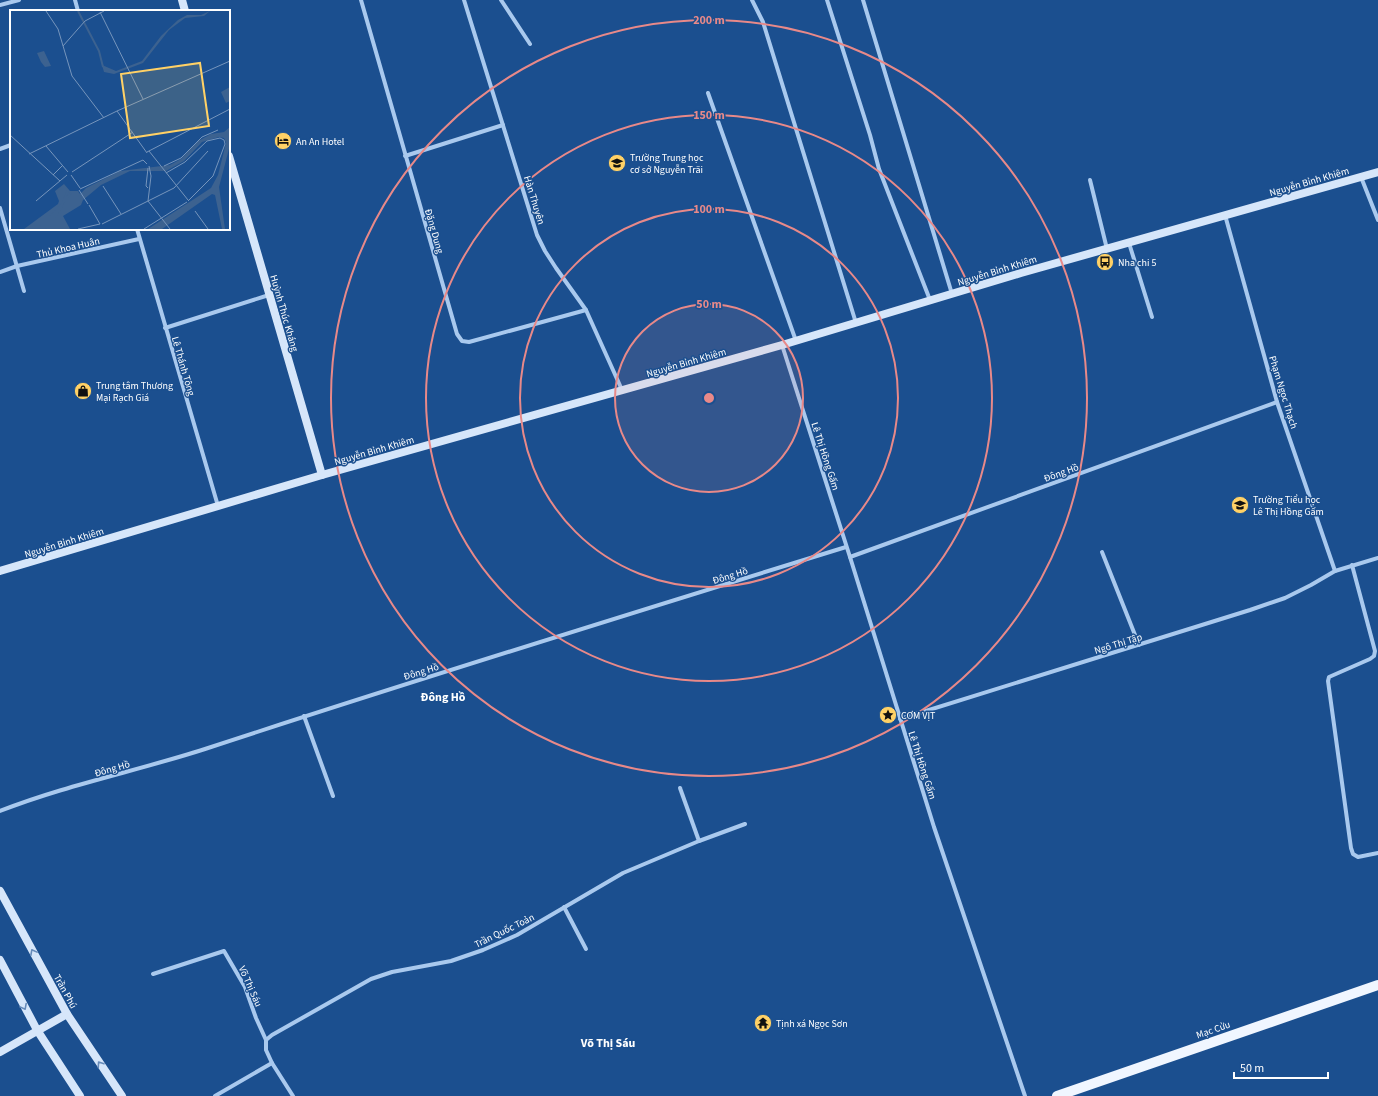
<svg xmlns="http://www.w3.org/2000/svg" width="1378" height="1096" font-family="'Source Sans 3',sans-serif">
  <rect width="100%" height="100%" fill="#1b4f8f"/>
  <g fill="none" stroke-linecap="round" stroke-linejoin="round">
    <g stroke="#a9c9ee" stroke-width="4">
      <path d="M 75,0 L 78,11"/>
      <path d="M 361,0 L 457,334 L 462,341 L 469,342 L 586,310"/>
      <path d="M 464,0 L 537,235 L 545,251 L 556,268 L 586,310 L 622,390"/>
      <path d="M 501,0 L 530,44"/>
      <path d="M 752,0 L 763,22 L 856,323"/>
      <path d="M 827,0 L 870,135 L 879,169 L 930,300"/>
      <path d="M 863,0 L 952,294"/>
      <path d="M 0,5 L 19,0"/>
      <path d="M 708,93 L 796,341"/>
      <path d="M 0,149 L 11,145"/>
      <path d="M 405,156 L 503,125"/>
      <path d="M 1361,177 L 1378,220"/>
      <path d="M 1090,180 L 1107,249"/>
      <path d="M 0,208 L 24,291"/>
      <path d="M 1225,215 L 1277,402 L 1335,571"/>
      <path d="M 137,229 L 218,506"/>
      <path d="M 1129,243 L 1152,317"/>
      <path d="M 0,272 L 17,266 L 139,239"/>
      <path d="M 165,328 L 269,295"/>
      <path d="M 782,345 L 850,557 L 934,827 L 1025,1096"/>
      <path d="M 1102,552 L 1139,645"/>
      <path d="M 850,557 L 1277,402"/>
      <path d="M 1352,565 L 1375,651 L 1374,656 L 1370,659 L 1329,677 L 1328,681 L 1351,848 L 1353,854 L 1358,857 L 1378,853"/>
      <path d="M 304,716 L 333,796"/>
      <path d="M 900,719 L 1250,610 L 1285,598 L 1311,585 L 1335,571 L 1378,558"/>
      <path d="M 680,788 L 699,841"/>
      <path d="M 0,811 C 66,785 137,771 205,749 C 418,679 632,613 846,547"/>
      <path d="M 564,907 L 586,949"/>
      <path d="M 153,974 L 224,951 L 245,987 L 256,1018 L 266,1040 L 266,1050 L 272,1063 L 293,1096"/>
      <path d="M 266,1040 L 272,1035 L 371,979 L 392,972 L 451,961 L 483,950 L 517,935 L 623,873 L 699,841 L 745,824"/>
      <path d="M 215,1096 L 272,1063"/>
    </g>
    <g stroke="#d6e6fa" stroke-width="8">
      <path d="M 182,0 L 185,11"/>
      <path d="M 229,156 L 322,475"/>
      <path d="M 0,571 L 322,475 L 782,345 L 1021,273 L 1378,172"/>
      <path d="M 0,891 L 67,1014 L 122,1096"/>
      <path d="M 0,960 L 37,1030 L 80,1096"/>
      <path d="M 0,1052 L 67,1014"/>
    </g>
    <path stroke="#f0f6ff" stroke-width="10" d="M 1057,1096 L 1378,985"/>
  </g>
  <defs><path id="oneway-chevron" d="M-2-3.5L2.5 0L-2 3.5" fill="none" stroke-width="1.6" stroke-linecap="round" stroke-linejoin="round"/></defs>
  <g stroke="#668bba">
    <use href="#oneway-chevron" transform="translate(33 952) rotate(-118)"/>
    <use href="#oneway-chevron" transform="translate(24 1007) rotate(62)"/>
    <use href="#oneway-chevron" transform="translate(100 1064) rotate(-124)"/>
  </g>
  <circle cx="709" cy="398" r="94" fill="#e88989" fill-opacity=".12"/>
  <g fill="none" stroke="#e88989" stroke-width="2">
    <circle cx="709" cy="398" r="94"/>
    <circle cx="709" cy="398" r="189"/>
    <circle cx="709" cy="398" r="283"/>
    <circle cx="709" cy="398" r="378"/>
  </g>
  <defs>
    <symbol id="hotel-disc" viewBox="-11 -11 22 22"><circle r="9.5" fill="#ffd166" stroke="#1b4f8f"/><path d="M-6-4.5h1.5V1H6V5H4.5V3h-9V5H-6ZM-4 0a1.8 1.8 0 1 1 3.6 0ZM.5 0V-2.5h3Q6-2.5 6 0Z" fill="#111"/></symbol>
    <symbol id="school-disc" viewBox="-11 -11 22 22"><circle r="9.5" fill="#ffd166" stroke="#1b4f8f"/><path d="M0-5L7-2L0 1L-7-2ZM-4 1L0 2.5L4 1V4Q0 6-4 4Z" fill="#111"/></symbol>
    <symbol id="bus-disc" viewBox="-11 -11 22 22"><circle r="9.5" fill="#ffd166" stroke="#1b4f8f"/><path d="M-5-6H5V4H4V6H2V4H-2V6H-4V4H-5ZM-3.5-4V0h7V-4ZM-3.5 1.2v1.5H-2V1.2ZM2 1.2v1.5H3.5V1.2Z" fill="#111"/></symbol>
    <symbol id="shop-disc" viewBox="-11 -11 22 22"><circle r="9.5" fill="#ffd166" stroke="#1b4f8f"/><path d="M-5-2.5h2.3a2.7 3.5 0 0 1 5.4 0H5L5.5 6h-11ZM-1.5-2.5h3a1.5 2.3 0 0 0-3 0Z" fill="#111"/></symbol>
    <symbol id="sight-disc" viewBox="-11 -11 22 22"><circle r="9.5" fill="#ffd166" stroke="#1b4f8f"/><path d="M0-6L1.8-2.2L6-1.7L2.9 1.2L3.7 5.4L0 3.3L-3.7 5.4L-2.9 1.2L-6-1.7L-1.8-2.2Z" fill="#111"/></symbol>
    <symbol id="temple-disc" viewBox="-11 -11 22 22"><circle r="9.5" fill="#ffd166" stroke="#1b4f8f"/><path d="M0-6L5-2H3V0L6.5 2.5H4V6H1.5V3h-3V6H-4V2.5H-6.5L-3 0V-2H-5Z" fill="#111"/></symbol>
  </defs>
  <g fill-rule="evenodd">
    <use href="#hotel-disc" x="273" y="131" width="20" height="20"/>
    <use href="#school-disc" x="607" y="153" width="20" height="20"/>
    <use href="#bus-disc" x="1095" y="252" width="20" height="20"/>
    <use href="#shop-disc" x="73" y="381" width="20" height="20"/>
    <use href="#school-disc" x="1230" y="495" width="20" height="20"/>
    <use href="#sight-disc" x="878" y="705" width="20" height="20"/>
    <use href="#temple-disc" x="753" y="1013" width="20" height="20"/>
  </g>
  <g text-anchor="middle" stroke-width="3" stroke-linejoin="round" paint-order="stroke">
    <g font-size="10" fill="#fff" stroke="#1b4f8f" text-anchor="start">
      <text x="296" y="145">An An Hotel</text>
      <text x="630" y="161">Trường Trung học<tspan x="630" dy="12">cơ sở Nguyễn Trãi</tspan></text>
      <text x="1118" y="266">Nha chi 5</text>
      <text x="96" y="389">Trung tâm Thương<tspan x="96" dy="12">Mại Rạch Giá</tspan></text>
      <text x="1253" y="503">Trường Tiểu học<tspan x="1253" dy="12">Lê Thị Hồng Gấm</tspan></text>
      <text x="901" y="719">CƠM VỊT</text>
      <text x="776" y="1027">Tịnh xá Ngọc Sơn</text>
    </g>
    <g font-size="10" fill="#fff" stroke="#1b4f8f">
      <text transform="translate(1309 181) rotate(-16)" y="4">Nguyễn Bỉnh Khiêm</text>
      <text transform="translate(535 200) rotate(73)" y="4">Hàn Thuyên</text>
      <text transform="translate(435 231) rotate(74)" y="4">Đặng Dung</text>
      <text transform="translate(68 247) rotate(-13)" y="4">Thủ Khoa Huân</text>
      <text transform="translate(997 270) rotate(-17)" y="4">Nguyễn Bỉnh Khiêm</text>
      <text transform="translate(285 313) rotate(74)" y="4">Huỳnh Thúc Kháng</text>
      <text transform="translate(686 362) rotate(-16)" y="4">Nguyễn Bỉnh Khiêm</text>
      <text transform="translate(184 366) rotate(74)" y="4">Lê Thánh Tông</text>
      <text transform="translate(1284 392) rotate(73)" y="4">Phạm Ngọc Thạch</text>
      <text transform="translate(374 450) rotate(-16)" y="4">Nguyễn Bỉnh Khiêm</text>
      <text transform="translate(826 456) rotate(72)" y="4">Lê Thị Hồng Gấm</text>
      <text transform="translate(1061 472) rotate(-20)" y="4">Đông Hồ</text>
      <text transform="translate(64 542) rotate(-17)" y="4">Nguyễn Bỉnh Khiêm</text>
      <text transform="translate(730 575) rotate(-17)" y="4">Đông Hồ</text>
      <text transform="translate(1118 643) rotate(-17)" y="4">Ngô Thị Tập</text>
      <text transform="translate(421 671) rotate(-17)" y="4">Đông Hồ</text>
      <text transform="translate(923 765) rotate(72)" y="4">Lê Thị Hồng Gấm</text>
      <text transform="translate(112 768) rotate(-16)" y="4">Đông Hồ</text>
      <text transform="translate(504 930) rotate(-26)" y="4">Trần Quốc Toản</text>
      <text transform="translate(251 986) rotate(66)" y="4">Võ Thị Sáu</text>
      <text transform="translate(66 991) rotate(61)" y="4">Trần Phú</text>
      <text transform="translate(1213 1029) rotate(-19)" y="4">Mạc Cửu</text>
    </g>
    <g font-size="12" font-weight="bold" fill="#fff" stroke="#1b4f8f">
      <text x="443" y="701">Đông Hồ</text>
      <text x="608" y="1047">Võ Thị Sáu</text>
    </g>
  </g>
  <g transform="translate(10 10)">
    <rect width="220" height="220" fill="#1b4f8f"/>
    <path d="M 200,1 L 194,6 L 175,8 L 159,20 L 133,53 L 104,64 L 94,62 L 92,55 L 106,61 L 132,51 L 151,26 L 168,10 L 177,5 L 191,5 ZM 34,41 L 41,56 L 35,57 L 31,52 L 27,43 ZM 220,77 L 220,91 L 216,93 L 211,82 ZM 220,117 L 220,135 L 209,177 L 215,219 L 212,219 L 205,185 L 202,184 L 152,219 L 138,219 L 201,178 L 208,165 L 216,133 L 214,128 L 209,127 L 192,132 L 174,151 L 156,161 L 120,161 L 91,175 L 73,190 L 71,195 L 53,206 L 60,219 L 14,219 L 48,194 L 49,191 L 45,181 L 54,174 L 60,181 L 68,181 L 70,184 L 76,178 L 110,161 L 160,155 L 171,149 L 188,131 L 201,124 L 214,122 Z" fill="#3c6290"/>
    <path fill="none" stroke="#3c6290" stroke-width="2" d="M 68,1 L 89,41 L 93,57M 28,219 L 52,195 L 58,180M 29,219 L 50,197M 31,219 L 61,183M 32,219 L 52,197M 34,219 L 48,203"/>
    <path fill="none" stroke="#7695bc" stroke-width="1" d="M 36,1 L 48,19 L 62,66 L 94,108M 90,2 L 133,89M 53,36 L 75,11 L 94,1M 107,101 L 220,51M 107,101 L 137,143M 0,125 L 50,171M 36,136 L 58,162M 139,141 L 178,190M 137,142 L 220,99M 19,144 L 107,101M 139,156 L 141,166 L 138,191 L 160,219M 154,156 L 171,148 L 192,127 L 208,120M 138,158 L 136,176 L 138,178M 62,162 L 123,122M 156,163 L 175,152 L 197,131 L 210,128 L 214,130 L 215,134 L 203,166 L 178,191M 43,165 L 53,155M 61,165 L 70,178M 93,176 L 111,204M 70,179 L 133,150 L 137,154M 69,180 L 78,194M 26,191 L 57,165M 79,195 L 90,214M 185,201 L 198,219M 92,214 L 164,178 L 198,141M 68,219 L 90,214M 134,219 L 177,192"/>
    <path fill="#ffd166" fill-opacity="0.15" stroke="#ffd166" stroke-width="2" d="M 190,53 L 199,116 L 120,128 L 111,64 Z"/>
    <rect width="220" height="220" fill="none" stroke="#fff" stroke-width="2"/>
  </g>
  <circle cx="709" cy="398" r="6" fill="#e88989" stroke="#1b4f8f" stroke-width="2"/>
  <g font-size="12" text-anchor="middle" font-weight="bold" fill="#e88989" stroke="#1b4f8f" stroke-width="3" stroke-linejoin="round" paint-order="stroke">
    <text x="709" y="24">200 m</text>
    <text x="709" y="119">150 m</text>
    <text x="709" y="213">100 m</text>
    <text x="709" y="308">50 m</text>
  </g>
  <path d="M1234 1072v6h94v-6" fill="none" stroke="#ffffff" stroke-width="2"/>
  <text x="1240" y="1072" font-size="12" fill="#ffffff" stroke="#1b4f8f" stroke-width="3" paint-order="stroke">50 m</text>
</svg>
